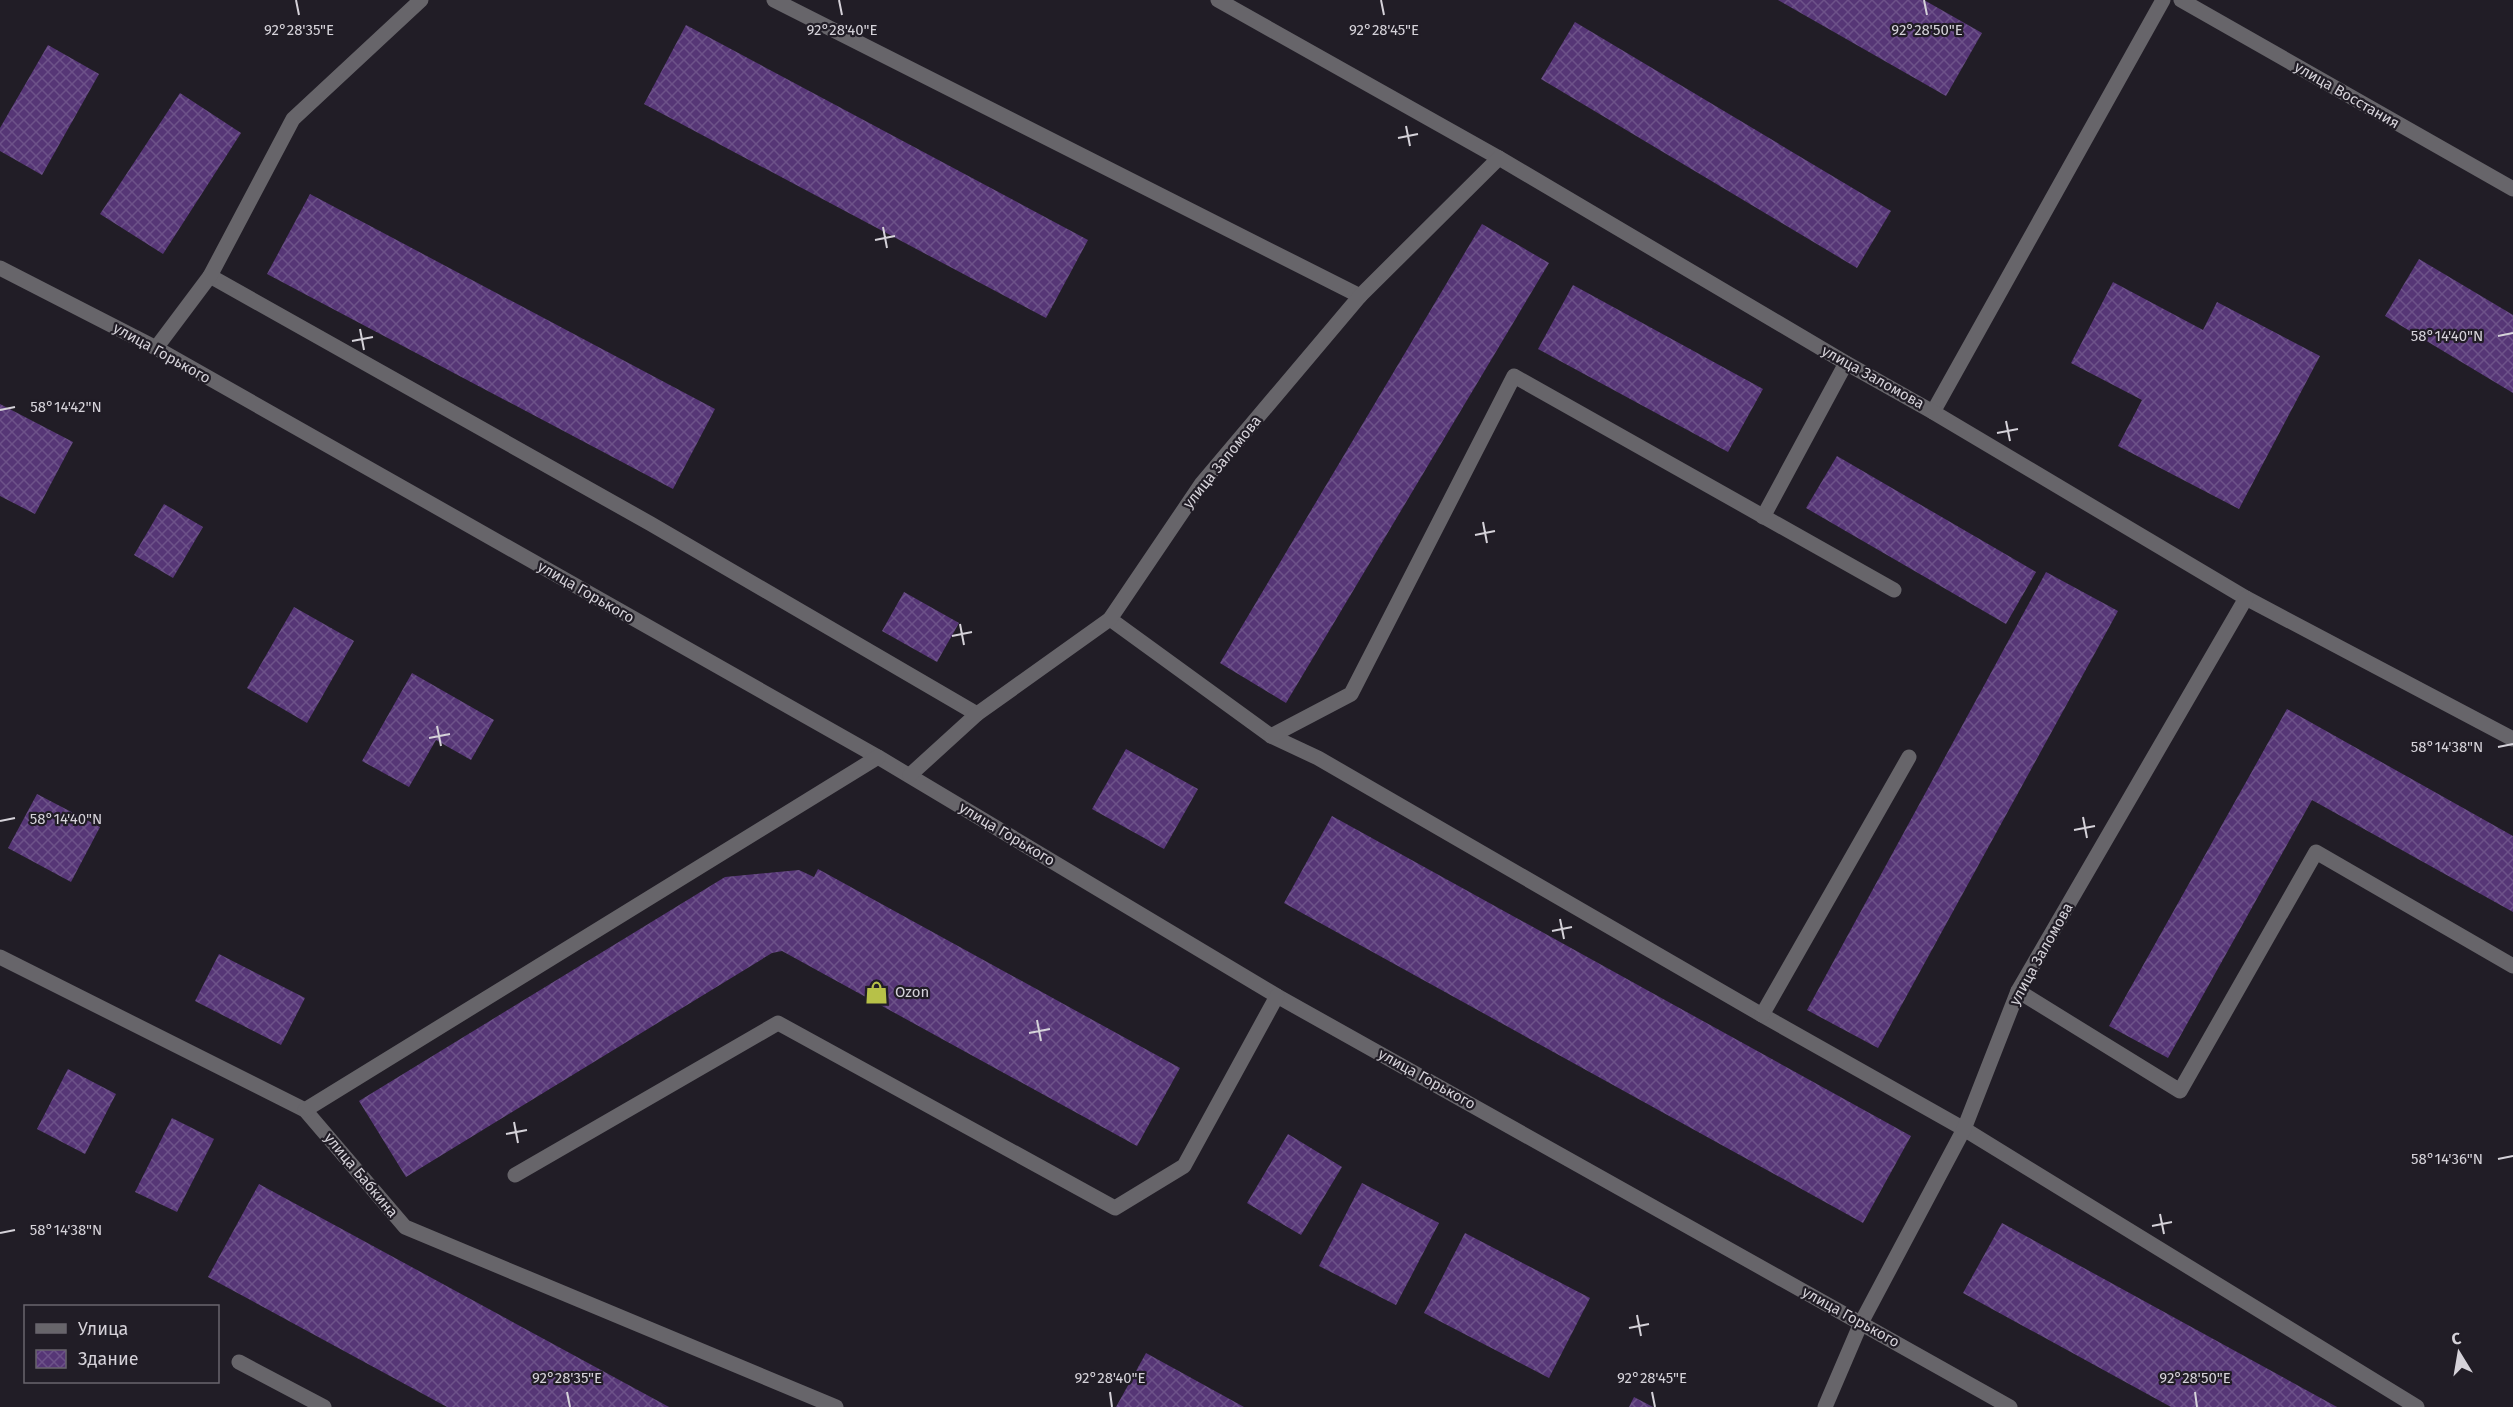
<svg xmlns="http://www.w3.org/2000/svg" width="2513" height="1407" font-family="'Fira Sans',sans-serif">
  <defs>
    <pattern id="building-cross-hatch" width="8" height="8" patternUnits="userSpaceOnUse" patternTransform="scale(1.5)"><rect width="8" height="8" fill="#563676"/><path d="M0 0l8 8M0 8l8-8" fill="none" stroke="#6d5289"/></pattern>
  </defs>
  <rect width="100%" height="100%" fill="#211d26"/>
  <g fill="url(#building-cross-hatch)">
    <path d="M 1778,0 L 1924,0 L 1982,33 L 1946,96 Z"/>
    <path d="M 1575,22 L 1891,211 L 1857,268 L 1541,79 Z"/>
    <path d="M 686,25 L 1088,240 L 1046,318 L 644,104 Z"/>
    <path d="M 48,45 L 99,74 L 42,175 L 0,151 L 0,128 Z"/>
    <path d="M 180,93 L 241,133 L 163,254 L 100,214 Z"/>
    <path d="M 310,194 L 715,409 L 673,489 L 267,274 Z"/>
    <path d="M 1482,224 L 1549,263 L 1286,703 L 1220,663 Z"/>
    <path d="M 2419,259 L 2513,315 L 2513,393 L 2385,316 Z"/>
    <path d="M 2113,282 L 2203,330 L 2217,302 L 2320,356 L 2239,509 L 2118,446 L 2142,400 L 2071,363 Z"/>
    <path d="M 1573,285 L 1763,389 L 1728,452 L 1538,349 Z"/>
    <path d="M 0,404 L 73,442 L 35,514 L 0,496 Z"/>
    <path d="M 1837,456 L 2036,572 L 2006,624 L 1806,508 Z"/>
    <path d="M 164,504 L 203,527 L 173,578 L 134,555 Z"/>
    <path d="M 2046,572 L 2118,611 L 1878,1048 L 1807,1010 Z"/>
    <path d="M 904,592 L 959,623 L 937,662 L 882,631 Z"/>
    <path d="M 294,607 L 354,641 L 307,723 L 247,688 Z"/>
    <path d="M 412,673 L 494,720 L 471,760 L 436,740 L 409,787 L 362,761 Z"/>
    <path d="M 2287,709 L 2513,836 L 2513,912 L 2312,800 L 2168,1058 L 2109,1026 Z"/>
    <path d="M 1126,749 L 1198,789 L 1164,849 L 1092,809 Z"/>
    <path d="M 37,794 L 100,827 L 71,882 L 8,848 Z"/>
    <path d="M 1332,816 L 1911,1136 L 1863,1223 L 1284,903 Z"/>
    <path d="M 818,869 L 1180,1068 L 1137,1146 L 782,951 L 772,953 L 406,1177 L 359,1101 L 725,877 L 799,870 L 814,877 Z"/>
    <path d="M 219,954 L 305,998 L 281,1045 L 195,1001 Z"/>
    <path d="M 68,1069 L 116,1094 L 85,1154 L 37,1129 Z"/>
    <path d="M 172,1118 L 214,1139 L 177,1212 L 135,1192 Z"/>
    <path d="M 1288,1134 L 1342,1167 L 1301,1235 L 1247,1203 Z"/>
    <path d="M 1362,1183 L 1439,1223 L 1396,1305 L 1319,1266 Z"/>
    <path d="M 259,1184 L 669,1407 L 447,1407 L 208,1277 Z"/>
    <path d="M 2002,1223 L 2337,1407 L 2171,1407 L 1963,1293 Z"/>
    <path d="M 1465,1233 L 1590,1298 L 1549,1378 L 1424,1313 Z"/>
    <path d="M 1146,1353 L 1244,1407 L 1116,1407 Z"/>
    <path d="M 1634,1397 L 1653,1407 L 1629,1407 Z"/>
  </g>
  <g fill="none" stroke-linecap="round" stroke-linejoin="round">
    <g stroke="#67656a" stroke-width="15">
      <path d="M 774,0 L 1360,296"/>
      <path d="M 1218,0 L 1499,158"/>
      <path d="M 2181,0 L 2513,189"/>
      <path d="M 0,268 L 156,348 L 878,757 L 1277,996 L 2010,1407"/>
      <path d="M 210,276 L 651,524 L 977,714"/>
      <path d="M 156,348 L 210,276 L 293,119 L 421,0"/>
      <path d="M 1933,412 L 2163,0"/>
      <path d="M 1763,517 L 1846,363"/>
      <path d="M 1110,619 L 1271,736 L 1318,758 L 1762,1015 L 1964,1129 L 2417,1407"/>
      <path d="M 1271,736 L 1351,694 L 1514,376 L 1894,590"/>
      <path d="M 910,775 L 977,714 L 1110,619 L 1202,483 L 1360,296 L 1499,158 L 1846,363 L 1933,412 L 2246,598 L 2513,739"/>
      <path d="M 0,957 L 305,1110 L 405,1227 L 836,1407"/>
      <path d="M 2018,991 L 2180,1091 L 2316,852 L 2513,966"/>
      <path d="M 1762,1015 L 1909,757"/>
      <path d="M 305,1110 L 878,757"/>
      <path d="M 515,1175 L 778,1023 L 1115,1208 L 1184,1166 L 1277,996"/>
      <path d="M 239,1362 L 324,1407"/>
      <path d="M 1825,1407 L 1861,1323 L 1964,1129 L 2018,991 L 2246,598"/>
    </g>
  </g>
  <path fill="none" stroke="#d5d2d9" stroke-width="2" d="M 296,0 L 299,15M 839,0 L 842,15M 1381,0 L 1384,15M 1924,0 L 1927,15M 1406,126 L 1410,146M 1398,138 L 1418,134M 883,227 L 887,248M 875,240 L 895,236M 360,329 L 364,350M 2498,336 L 2513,333M 352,341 L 373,337M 0,410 L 15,407M 2006,421 L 2010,441M 1997,433 L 2018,429M 1483,522 L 1487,543M 1475,535 L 1495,531M 960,624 L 964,645M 952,636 L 972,632M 437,726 L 441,746M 429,738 L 450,734M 2498,747 L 2513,744M 2083,817 L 2087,838M 0,821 L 15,818M 2074,830 L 2095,826M 1560,919 L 1564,939M 1552,931 L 1572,927M 1037,1020 L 1041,1041M 1029,1033 L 1050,1029M 514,1122 L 518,1143M 506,1134 L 527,1130M 2498,1159 L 2513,1156M 2160,1214 L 2164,1234M 2152,1226 L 2172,1222M 0,1233 L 15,1230M 1637,1315 L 1641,1336M 1629,1328 L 1649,1324M 567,1392 L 570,1407M 1110,1392 L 1112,1407M 1652,1392 L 1655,1407M 2195,1392 L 2197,1407"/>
  <defs>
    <symbol id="shop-bare" viewBox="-9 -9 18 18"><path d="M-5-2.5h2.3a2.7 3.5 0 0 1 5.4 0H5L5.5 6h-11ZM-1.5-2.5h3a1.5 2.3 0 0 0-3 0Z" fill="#b7c148" stroke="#211d26" stroke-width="2.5" paint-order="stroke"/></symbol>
  </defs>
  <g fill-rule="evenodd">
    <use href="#shop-bare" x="860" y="976" width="33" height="33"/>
  </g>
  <g text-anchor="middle" stroke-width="4.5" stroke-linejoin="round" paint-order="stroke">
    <g font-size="15" fill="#d5d2d9" stroke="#211d26">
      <text transform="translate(2347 95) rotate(30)" y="5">улица Восстания</text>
      <text transform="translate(162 353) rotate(29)" y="5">улица Горького</text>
      <text transform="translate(1873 377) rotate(29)" y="5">улица Заломова</text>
      <text transform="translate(1222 462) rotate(-51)" y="5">улица Заломова</text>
      <text transform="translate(586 592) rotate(30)" y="5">улица Горького</text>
      <text transform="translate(1007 834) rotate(31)" y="5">улица Горького</text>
      <text transform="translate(2041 954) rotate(-61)" y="5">улица Заломова</text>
      <text transform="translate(1427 1079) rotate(29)" y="5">улица Горького</text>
      <text transform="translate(361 1175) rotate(50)" y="5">улица Бабкина</text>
      <text transform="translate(1851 1317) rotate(29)" y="5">улица Горького</text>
    </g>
    <g font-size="15" fill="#d5d2d9" stroke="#211d26" text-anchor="start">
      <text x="895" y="997">Ozon</text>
    </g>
  </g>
  <g font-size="15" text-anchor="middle" fill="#d5d2d9" stroke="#211d26" stroke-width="4.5" stroke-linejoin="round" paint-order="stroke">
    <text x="299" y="35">92°28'35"E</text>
    <text x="842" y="35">92°28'40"E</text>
    <text x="1384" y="35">92°28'45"E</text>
    <text x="1927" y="35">92°28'50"E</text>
    <text x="2447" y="341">58°14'40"N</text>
    <text x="66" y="412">58°14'42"N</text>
    <text x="2447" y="752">58°14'38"N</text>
    <text x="66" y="824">58°14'40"N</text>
    <text x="2447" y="1164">58°14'36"N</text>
    <text x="66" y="1235">58°14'38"N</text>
    <text x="567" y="1383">92°28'35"E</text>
    <text x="1110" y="1383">92°28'40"E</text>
    <text x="1652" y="1383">92°28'45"E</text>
    <text x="2195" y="1383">92°28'50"E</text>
  </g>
  <rect x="24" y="1305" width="195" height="78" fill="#211d26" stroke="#69656e" stroke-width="1.5"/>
  <rect x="36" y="1324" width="30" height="9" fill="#67656a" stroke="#69656e" stroke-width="1.5"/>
  <text x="78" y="1335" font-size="18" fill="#d5d2d9">Улица</text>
  <rect x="36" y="1350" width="30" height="18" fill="url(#building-cross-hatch)" stroke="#69656e" stroke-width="1.5"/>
  <text x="78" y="1365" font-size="18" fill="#d5d2d9">Здание</text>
  <g transform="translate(2459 1353) rotate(349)" stroke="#211d26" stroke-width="4.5" paint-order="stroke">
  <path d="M0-4.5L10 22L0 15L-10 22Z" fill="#d5d2d9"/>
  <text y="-9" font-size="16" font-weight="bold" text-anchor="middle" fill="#d5d2d9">С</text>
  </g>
</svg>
